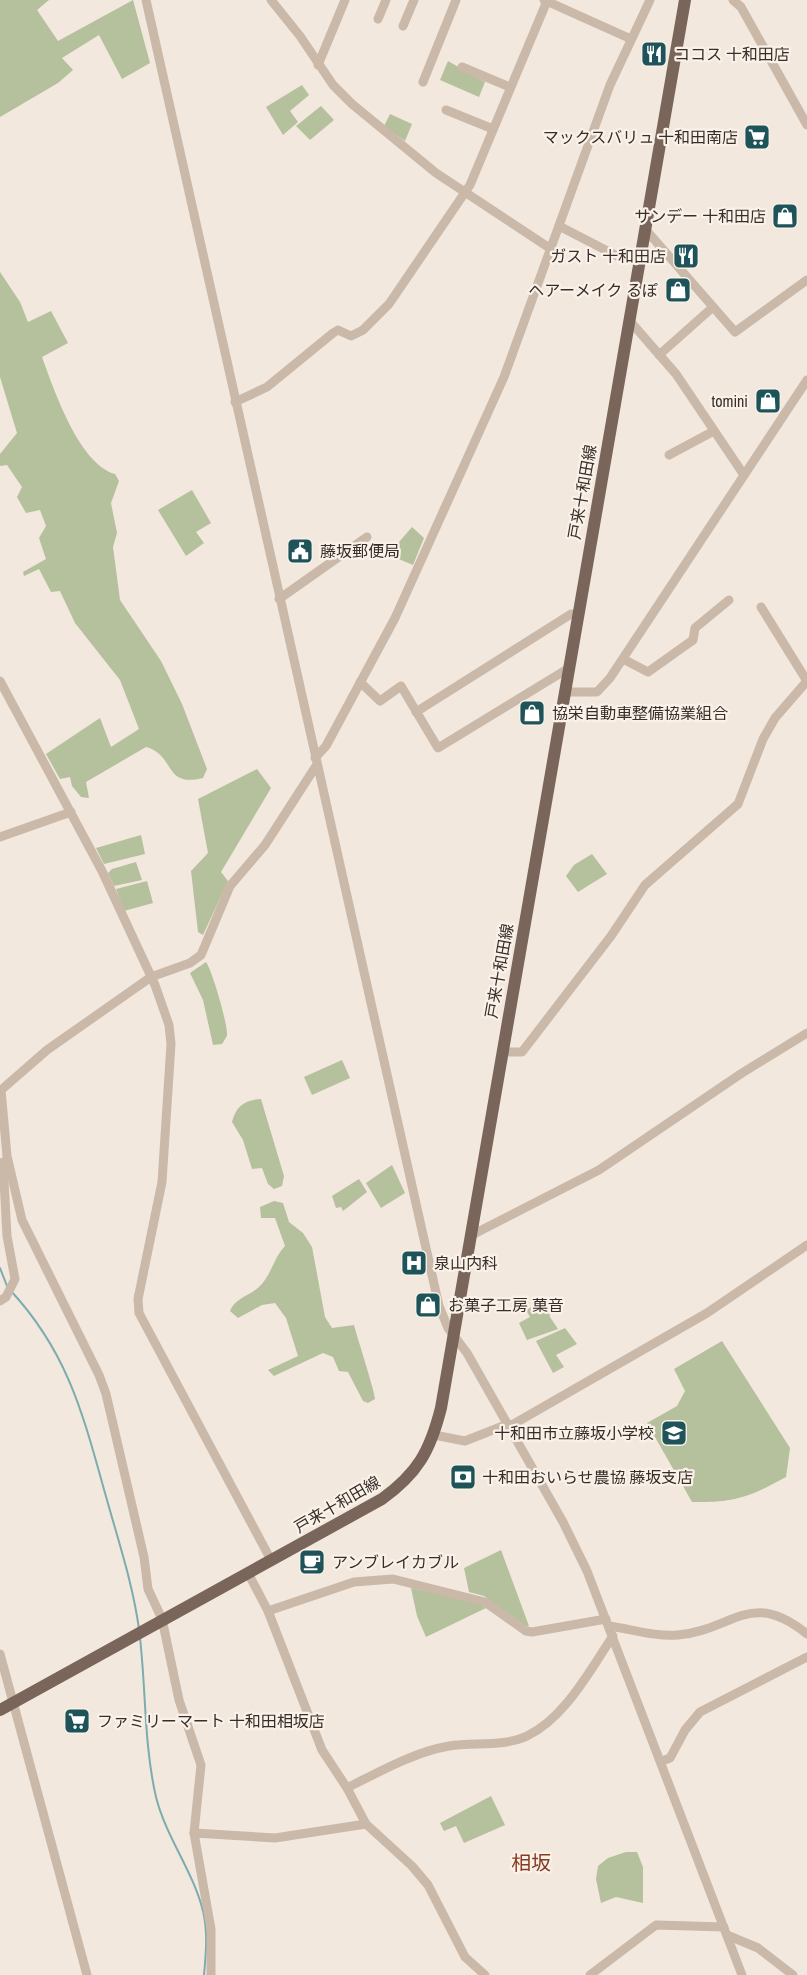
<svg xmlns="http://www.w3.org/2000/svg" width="807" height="1975" font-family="'Archivo Narrow','Noto Sans JP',sans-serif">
  <rect width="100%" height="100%" fill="#f2e8dd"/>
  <g fill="#b5c19d">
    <path d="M 0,0 L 49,0 L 37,10 L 58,41 L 133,0 L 150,63 L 122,79 L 99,35 L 62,58 L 73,70 L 58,83 L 0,117 Z"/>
    <path d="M 448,61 L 485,82 L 479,97 L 440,80 Z"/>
    <path d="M 302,85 L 309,95 L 290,111 L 298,122 L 283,135 L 266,107 Z"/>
    <path d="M 321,106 L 334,120 L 310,140 L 296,126 Z"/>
    <path d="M 390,114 L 412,124 L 405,141 L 384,126 Z"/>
    <path d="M 0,272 L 20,302 L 28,322 L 51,311 L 68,343 L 42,357 C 54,390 79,464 115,474 L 119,481 L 111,503 L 117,533 L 113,547 L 120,600 L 161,661 L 182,704 L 207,769 L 203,778 C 163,788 176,755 146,747 L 86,782 L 89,798 L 81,797 L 72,786 L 70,777 L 60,779 L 46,754 L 100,718 L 111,747 L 139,729 L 120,680 L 75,623 L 60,591 L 51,592 L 39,569 L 24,576 L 23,572 L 46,559 L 39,538 L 46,526 L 40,510 L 26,513 L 17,497 L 22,487 L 7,465 L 0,466 L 0,454 L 17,433 L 0,377 Z"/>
    <path d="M 192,490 L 211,523 L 196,532 L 204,543 L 186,556 L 158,510 Z"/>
    <path d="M 412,527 L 424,538 L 413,565 L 394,557 L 399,542 Z"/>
    <path d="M 257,769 L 271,788 L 221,872 L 228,881 L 203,935 L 198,932 L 191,871 L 208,853 L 198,799 Z"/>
    <path d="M 141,835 L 145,854 L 104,864 L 96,848 Z"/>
    <path d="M 592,854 L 607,874 L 578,892 L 566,876 L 574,865 Z"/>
    <path d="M 136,862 L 142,880 L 114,886 L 108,873 L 112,869 Z"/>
    <path d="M 147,881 L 153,903 L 124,911 L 116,889 Z"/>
    <path d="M 206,962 C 212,970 228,1025 227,1035 C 227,1036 223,1043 222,1044 L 213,1045 L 203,1000 L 190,973 Z"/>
    <path d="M 342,1060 L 350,1078 L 312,1095 L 304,1077 Z"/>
    <path d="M 261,1099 L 284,1176 L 282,1186 L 274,1189 L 268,1184 L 262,1168 L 252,1169 L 243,1140 L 232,1122 C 236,1106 245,1100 261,1099 Z"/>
    <path d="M 392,1165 L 405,1193 L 381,1208 L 366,1183 Z"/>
    <path d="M 359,1179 L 367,1192 L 343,1211 L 341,1207 L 336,1208 L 332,1196 Z"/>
    <path d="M 274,1201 L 283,1203 L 289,1222 L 303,1233 L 312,1247 L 325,1317 L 332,1328 L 354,1325 C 357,1337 375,1392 375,1399 L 368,1403 L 363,1401 L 348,1372 L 339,1371 L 333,1357 L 323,1353 L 274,1376 L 268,1370 L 298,1356 L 286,1318 L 275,1303 L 262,1305 L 238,1318 L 230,1311 C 235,1298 249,1296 259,1287 C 271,1276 274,1257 285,1246 L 275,1218 L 261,1218 L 260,1207 Z"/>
    <path d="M 546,1299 L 550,1317 L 558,1329 L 527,1340 L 519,1323 L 530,1317 L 526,1310 Z"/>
    <path d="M 565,1328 L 577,1344 L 556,1355 L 564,1367 L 553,1373 L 536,1341 Z"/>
    <path d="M 722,1341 L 790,1448 L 786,1477 C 750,1497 734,1503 692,1502 L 647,1423 L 677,1406 L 685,1391 L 674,1369 Z"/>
    <path d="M 501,1550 L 529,1626 L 525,1627 L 484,1596 L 469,1592 L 464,1568 Z"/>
    <path d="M 411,1588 L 478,1603 L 486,1608 L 426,1637 L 417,1616 Z"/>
    <path d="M 491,1796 L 505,1825 L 464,1843 L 456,1826 L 444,1831 L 440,1823 Z"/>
    <path d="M 626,1852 L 637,1852 L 643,1867 L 643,1903 L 616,1897 L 601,1903 L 596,1879 L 598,1866 L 608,1858 Z"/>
  </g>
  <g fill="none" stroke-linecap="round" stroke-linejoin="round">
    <g stroke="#7cacaf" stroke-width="2">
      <path d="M 0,1268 L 7,1286"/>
      <path d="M 11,1291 C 70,1355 84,1419 107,1500 C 119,1543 133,1585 139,1629"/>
      <path d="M 140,1638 C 146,1690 144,1745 156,1797 C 166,1837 193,1871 203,1911 C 208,1932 206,1954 204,1975"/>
    </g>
    <g stroke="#cab8a9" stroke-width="9">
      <path d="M 146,0 L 439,1306 L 448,1328 L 467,1353 L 563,1522 L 587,1571 L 742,1975"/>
      <path d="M 271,0 L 300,36 L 333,85 L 352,104 L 436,173 L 551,249"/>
      <path d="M 544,0 L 631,39"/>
      <path d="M 733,0 L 741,7 L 807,125"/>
      <path d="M 378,19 L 386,0"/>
      <path d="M 403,26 L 414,0"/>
      <path d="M 318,65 L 345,0"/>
      <path d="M 462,67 L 510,87"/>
      <path d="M 423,82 L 456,0"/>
      <path d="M 446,110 L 493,129"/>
      <path d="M 559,226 L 621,258 L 639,261"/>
      <path d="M 646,230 L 735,332 L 807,280"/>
      <path d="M 629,320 L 676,374 L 744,475"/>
      <path d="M 659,355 L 713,307"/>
      <path d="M 235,402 L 267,387 L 333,333 L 338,330 L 351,336 L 363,330 L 389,304 L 470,185 L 547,1"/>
      <path d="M 669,455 L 712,432"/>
      <path d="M 279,599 L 367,537"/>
      <path d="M 761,607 L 807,681"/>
      <path d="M 623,659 L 648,672 L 693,640 L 695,628 L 729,600"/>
      <path d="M 0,681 L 102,871 L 155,985 L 169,1025 L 171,1044 L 162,1182 L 138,1299 L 139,1313 L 271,1560"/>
      <path d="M 360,682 L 380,701 L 401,686 L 438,748 L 569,668"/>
      <path d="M 565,692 L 597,692 L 610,678 L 807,380"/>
      <path d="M 416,712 L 571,614 L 577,615"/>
      <path d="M 315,758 L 326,746 L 395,618 L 504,377 L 610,85 L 650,0"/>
      <path d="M 0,837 L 71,812"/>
      <path d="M 502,1052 L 522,1052 L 611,936 L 645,885 L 738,804 L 763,739 L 775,718 L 807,681"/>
      <path d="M 470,1236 L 599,1170 L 742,1073 L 807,1033"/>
      <path d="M 0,1301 L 6,1297 L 15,1279 L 7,1236 L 3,1162"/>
      <path d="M 510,1426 L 707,1313 L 807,1245"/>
      <path d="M 434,1435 L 465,1441 L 508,1424"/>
      <path d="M 248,1573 L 268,1611 L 322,1750 L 347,1788 L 366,1824 L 412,1866 L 428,1885 L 465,1957 L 485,1975"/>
      <path d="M 268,1611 L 354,1582 L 393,1579 L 485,1602 L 526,1631 L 532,1632 L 606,1619"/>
      <path d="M 609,1626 C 631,1629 655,1637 678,1635 C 734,1630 750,1588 807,1634"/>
      <path d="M 0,1654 L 87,1975"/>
      <path d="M 662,1761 L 670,1758 L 685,1730 L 700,1712 L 807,1657"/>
      <path d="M 347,1788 C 379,1772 414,1752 449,1746 C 474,1742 504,1747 527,1736 C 565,1718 590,1670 613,1636"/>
      <path d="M 194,1833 L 275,1838 L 366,1824"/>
      <path d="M 727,1935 L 758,1948 L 793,1975"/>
      <path d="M 211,1975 L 211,1929 L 194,1833 L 201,1765 L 179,1700 L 162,1619 L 148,1589 L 144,1557 L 106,1394 L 99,1375 L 22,1220 L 7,1156 L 1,1090 L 47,1050 L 151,977 L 190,963 L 201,955 L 230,886 L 265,845 L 316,766"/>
      <path d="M 590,1975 L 656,1925 L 724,1927"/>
    </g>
    <path stroke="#79655a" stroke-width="12" d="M 0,1710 L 382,1499 C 418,1473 430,1451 441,1408 L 685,0"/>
  </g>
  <defs>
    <symbol id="restaurant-square" viewBox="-11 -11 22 22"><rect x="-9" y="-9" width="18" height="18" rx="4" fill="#1e5459" stroke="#faf2e9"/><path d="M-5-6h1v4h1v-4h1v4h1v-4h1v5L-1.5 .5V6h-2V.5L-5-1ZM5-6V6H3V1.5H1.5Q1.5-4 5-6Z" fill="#fff"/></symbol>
    <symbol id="supermarket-square" viewBox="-11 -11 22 22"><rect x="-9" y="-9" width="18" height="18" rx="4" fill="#1e5459" stroke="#faf2e9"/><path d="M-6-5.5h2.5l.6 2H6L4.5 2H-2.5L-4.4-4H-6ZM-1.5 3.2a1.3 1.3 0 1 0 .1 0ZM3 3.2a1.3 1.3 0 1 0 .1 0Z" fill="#fff"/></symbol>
    <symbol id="shop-square" viewBox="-11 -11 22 22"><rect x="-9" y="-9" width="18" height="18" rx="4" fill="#1e5459" stroke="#faf2e9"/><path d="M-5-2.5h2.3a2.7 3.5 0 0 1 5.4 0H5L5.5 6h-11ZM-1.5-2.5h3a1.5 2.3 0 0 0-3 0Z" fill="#fff"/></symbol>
    <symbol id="civic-square" viewBox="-11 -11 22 22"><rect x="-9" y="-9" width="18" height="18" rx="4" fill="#1e5459" stroke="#faf2e9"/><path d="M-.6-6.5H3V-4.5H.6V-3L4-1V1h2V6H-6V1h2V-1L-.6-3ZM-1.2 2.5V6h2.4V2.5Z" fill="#fff"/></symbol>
    <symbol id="hospital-square" viewBox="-11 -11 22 22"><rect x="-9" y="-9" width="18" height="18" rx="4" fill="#1e5459" stroke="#faf2e9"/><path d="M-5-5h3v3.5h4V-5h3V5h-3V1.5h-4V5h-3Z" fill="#fff"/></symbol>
    <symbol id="school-square" viewBox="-11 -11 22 22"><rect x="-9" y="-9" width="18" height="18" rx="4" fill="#1e5459" stroke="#faf2e9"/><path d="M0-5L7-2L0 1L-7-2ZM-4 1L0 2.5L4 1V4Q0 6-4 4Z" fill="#fff"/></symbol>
    <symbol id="bank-square" viewBox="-11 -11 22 22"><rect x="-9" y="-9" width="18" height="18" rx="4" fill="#1e5459" stroke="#faf2e9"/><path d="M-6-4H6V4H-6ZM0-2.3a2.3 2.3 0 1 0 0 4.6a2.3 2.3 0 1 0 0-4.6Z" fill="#fff"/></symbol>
    <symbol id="cafe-square" viewBox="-11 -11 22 22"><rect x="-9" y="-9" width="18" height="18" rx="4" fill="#1e5459" stroke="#faf2e9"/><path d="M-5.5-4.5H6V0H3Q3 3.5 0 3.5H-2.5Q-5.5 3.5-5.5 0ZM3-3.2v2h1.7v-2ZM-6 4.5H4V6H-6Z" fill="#fff"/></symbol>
  </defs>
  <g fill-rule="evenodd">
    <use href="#restaurant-square" x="639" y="39" width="30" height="30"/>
    <use href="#supermarket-square" x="742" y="122" width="30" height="30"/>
    <use href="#shop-square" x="770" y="201" width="30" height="30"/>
    <use href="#restaurant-square" x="671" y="241" width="30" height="30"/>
    <use href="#shop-square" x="663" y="275" width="30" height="30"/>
    <use href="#shop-square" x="753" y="386" width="30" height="30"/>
    <use href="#civic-square" x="285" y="536" width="30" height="30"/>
    <use href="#shop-square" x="517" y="698" width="30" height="30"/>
    <use href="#hospital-square" x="399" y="1248" width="30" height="30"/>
    <use href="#shop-square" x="413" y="1290" width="30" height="30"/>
    <use href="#school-square" x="659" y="1418" width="30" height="30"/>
    <use href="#bank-square" x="448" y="1462" width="30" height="30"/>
    <use href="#cafe-square" x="297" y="1547" width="30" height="30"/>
    <use href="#supermarket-square" x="62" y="1706" width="30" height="30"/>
  </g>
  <g text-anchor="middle" stroke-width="4.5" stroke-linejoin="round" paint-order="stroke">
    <g font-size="16" fill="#372d29" stroke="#faf2e9" text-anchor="start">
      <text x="674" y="60">ココス 十和田店</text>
      <text x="738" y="143" text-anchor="end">マックスバリュ 十和田南店</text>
      <text x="766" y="222" text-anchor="end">サンデー 十和田店</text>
      <text x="666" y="262" text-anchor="end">ガスト 十和田店</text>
      <text x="658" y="296" text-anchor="end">ヘアーメイク るぽ</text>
      <text x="748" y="407" text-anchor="end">tomini</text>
      <text x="320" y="557">藤坂郵便局</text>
      <text x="552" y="719">協栄自動車整備協業組合</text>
      <text x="434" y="1269">泉山内科</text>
      <text x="448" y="1311">お菓子工房 菓音</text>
      <text x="654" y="1439" text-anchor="end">十和田市立藤坂小学校</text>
      <text x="482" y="1483">十和田おいらせ農協 藤坂支店</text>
      <text x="332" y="1568">アンブレイカブル</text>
      <text x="97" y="1727">ファミリーマート 十和田相坂店</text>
    </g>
    <g font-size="16" fill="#372d29" stroke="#faf2e9">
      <text transform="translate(582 492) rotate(-80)" y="6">戸来十和田線</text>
      <text transform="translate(499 971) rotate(-80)" y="6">戸来十和田線</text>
      <text transform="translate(337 1504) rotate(-30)" y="6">戸来十和田線</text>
    </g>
    <g font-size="20" fill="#863b22" stroke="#faf2e9">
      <text x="531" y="1870">相坂</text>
    </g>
  </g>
</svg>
